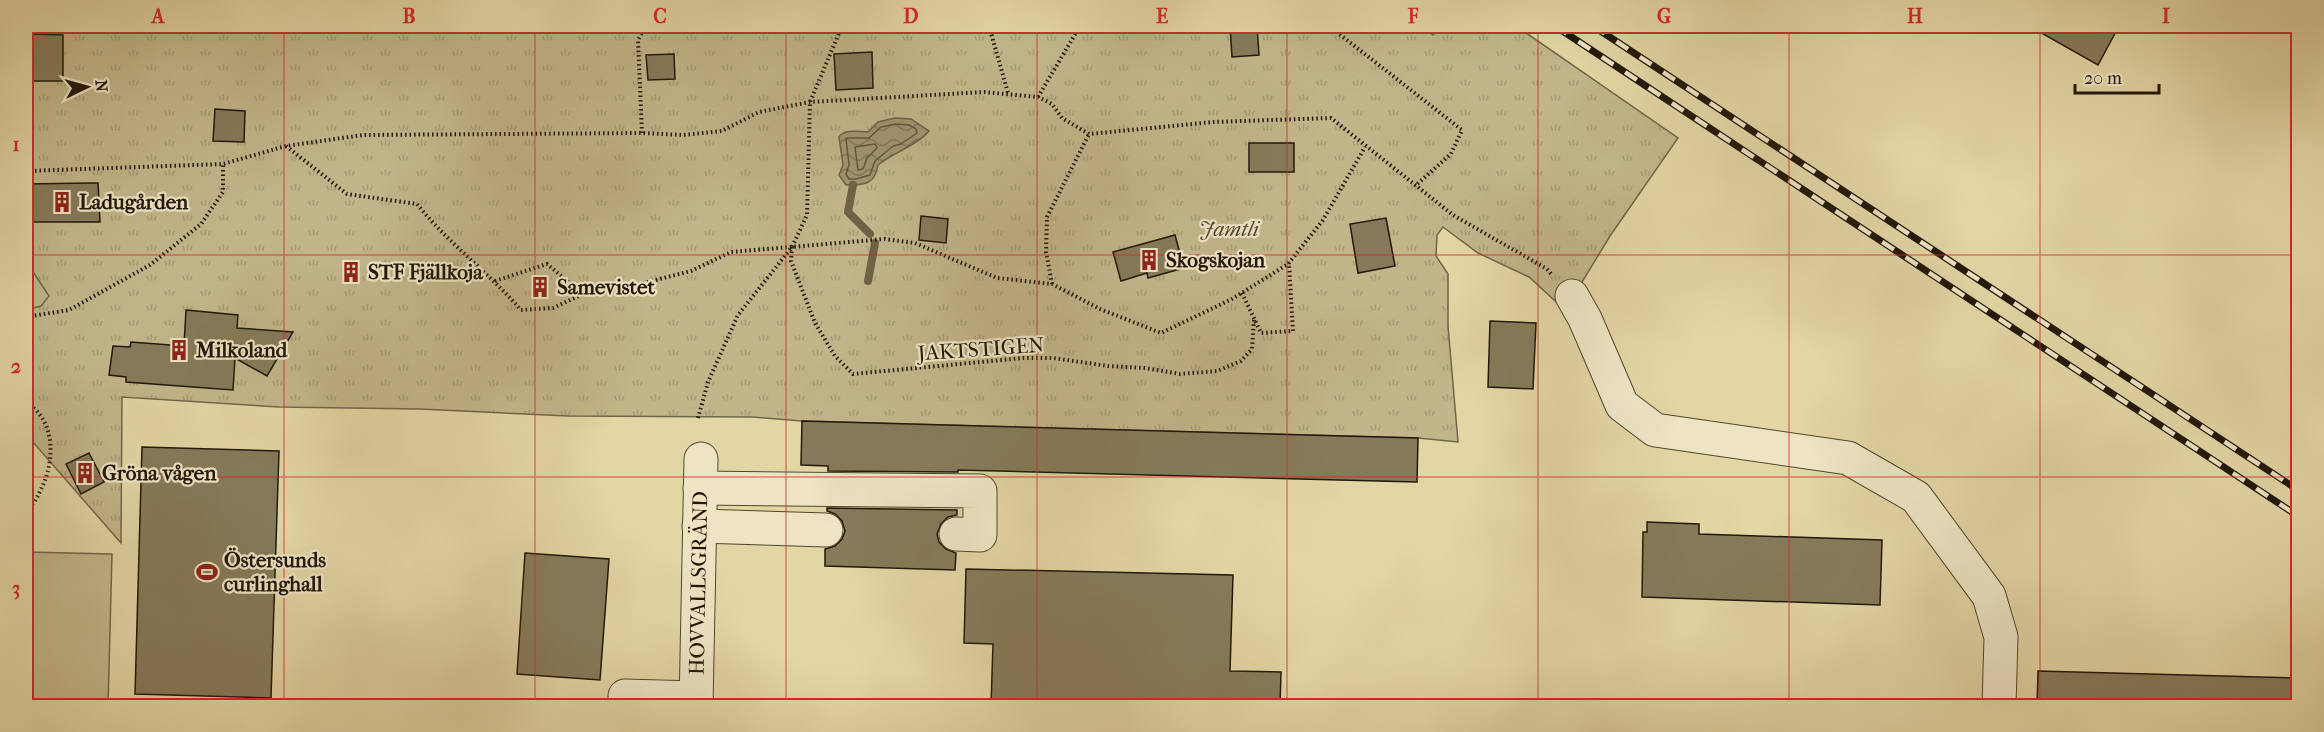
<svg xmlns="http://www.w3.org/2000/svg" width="2324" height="732" font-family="'IM FELL French Canon',serif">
  <defs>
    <pattern id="park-tufts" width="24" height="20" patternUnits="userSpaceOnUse" patternTransform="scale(1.5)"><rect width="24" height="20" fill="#c2b58a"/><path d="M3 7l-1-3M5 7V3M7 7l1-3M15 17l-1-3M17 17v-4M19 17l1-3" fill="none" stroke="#a69b76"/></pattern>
    <pattern id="water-waves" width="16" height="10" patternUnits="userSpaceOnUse" patternTransform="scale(1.5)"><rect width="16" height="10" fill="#a19470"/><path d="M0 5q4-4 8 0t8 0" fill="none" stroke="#83785a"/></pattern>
  </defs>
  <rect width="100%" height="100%" fill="#e3d5a4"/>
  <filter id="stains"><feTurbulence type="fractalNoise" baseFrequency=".00333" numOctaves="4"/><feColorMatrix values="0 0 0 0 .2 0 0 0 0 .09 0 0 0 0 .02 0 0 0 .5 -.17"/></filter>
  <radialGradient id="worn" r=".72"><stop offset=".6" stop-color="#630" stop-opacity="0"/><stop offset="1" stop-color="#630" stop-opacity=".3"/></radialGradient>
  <path fill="url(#park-tufts)" stroke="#72664a" stroke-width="1.5" d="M 26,26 L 1422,26 L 1433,35 L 1442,26 L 1516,26 L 1678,138 L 1610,236 L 1565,310 L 1529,277 L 1478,253 L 1443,227 L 1437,235 L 1436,256 L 1448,274 L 1448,326 L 1458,442 L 1418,438 L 802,421 L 753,417 L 568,416 L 420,409 L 279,407 L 122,397 L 121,543 L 26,434 Z"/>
  <g fill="#c2b58a" stroke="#72664a" stroke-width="1.5">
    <path d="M 26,261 L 49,296 L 41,306 L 26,310 Z"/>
    <path d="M 26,552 L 112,554 L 108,706 L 26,706 Z"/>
  </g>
  <path fill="url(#water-waves)" stroke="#6e6247" stroke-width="1.5" d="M 895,118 L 911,119 L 929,131 C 919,144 893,153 878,165 C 875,185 864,185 846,185 L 839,175 L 843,165 L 839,137 C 845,128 858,132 868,132 L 878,122 Z"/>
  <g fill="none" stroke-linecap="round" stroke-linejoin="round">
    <g stroke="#62563d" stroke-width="1.5">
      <path d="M 896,124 L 909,125 L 916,129 L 917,133 L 901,144 L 893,146 L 875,161 L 870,175 L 856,179 L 849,179 L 846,174 L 849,165 L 846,138 L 869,138 L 881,127 Z"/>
      <path d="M 875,144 L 877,148 L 867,158 L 863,169 L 858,170 L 855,147 Z"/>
    </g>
    <g stroke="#6e6247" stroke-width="8">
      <path d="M 853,185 L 848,212 L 870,234"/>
      <path d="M 868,281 L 875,243"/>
    </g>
  </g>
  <g fill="#867a5a" stroke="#22170a" stroke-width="1.5">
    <path d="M 1230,26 L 1257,26 L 1259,55 L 1232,57 Z"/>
    <path d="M 2029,26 L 2119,26 L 2098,65 Z"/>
    <path d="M 30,34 L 63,35 L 63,81 L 29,81 Z"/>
    <path d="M 872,52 L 873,88 L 836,90 L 834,54 Z"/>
    <path d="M 674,54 L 675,79 L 648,80 L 646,55 Z"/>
    <path d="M 215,109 L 245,111 L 244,142 L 213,141 Z"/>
    <rect x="1249" y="143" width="45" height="29"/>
    <path d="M 91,183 L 98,183 L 100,222 L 26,222 L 26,184 Z"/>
    <path d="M 921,216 L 948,219 L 946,243 L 919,240 Z"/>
    <path d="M 1386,218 L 1395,266 L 1358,273 L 1350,224 Z"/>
    <path d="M 1175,235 L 1184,268 L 1148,278 L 1147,273 L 1121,281 L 1113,252 Z"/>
    <path d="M 186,310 L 238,315 L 237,328 L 293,332 L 267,376 L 235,358 L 233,390 L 126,382 L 126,377 L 109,375 L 113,346 L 130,347 L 131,342 L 184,346 Z"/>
    <path d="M 1490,321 L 1536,323 L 1533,389 L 1488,387 Z"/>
    <path d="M 802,421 L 1418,438 L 1417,482 L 958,470 L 958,472 L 828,471 L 828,466 L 801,465 Z"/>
    <path d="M 142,447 L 279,451 L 271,698 L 135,694 Z"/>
    <path d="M 89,453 L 104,482 L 81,494 L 66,464 Z"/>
    <path d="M 827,508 L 957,510 L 957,515 L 948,517 L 941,524 L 937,534 L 939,542 L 946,549 L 956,553 L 955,570 L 825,566 L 825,549 L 835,546 L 842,539 L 845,531 L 842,521 L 835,514 L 827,511 Z"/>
    <path d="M 1647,522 L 1699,524 L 1699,534 L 1882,540 L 1880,605 L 1642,597 L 1643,532 L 1647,532 Z"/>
    <path d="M 525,553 L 609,559 L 600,680 L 517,674 Z"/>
    <path d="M 966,569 L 1233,575 L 1230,671 L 1281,672 L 1280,706 L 991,706 L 993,644 L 964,643 Z"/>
    <path d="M 2038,671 L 2298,678 L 2298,706 L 2037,706 Z"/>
  </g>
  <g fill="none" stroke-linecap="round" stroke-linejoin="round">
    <defs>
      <g id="minor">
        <path d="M 1572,296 L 1585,319 L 1622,405 L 1655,430 L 1848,458 L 1916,497 L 1989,596 L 2001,637 L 1999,706"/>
        <path d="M 700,488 L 980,491 L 980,535 L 956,534"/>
        <path d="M 699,526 L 826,530"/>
        <path d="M 625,706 L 625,696 L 696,698"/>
        <path id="s1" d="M 696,706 L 701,459"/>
      </g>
    </defs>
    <use href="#minor" stroke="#524630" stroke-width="35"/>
    <g stroke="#22170a" stroke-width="4" stroke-dasharray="1.5 3" stroke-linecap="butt">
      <path d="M 989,26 L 1008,93"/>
      <path d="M 1329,26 L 1462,130 L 1451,154 L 1415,186"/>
      <path d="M 1038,97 L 1080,26"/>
      <path d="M 642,133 L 638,40 L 646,26"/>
      <path d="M 286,146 L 347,194 L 417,204 C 448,243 488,272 521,310 L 553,308 L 583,294 L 617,290 L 691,271 L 731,252 L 885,239 L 915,243 L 997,278 L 1052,284 L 1100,309 L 1161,333 L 1232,299 L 1288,264 L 1323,220 L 1365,147"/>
      <path d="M 26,171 L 223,164 L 286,146 L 363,135 L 642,133 L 683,135 L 722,131 L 759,112 L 810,102 L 984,92 L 1038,97 L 1052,104 L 1062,118 L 1089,134 L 1213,122 L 1331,118 L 1453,215 L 1547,269 L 1552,275"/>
      <path d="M 792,247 L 791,261 L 815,323 L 835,356 L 853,374 L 1023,358 L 1053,358 L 1108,366 L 1145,368 L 1180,374 L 1217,371 L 1241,361 L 1252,349 L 1254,319"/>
      <path d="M 495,281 L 547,264 L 583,294"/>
      <path d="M 1052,284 L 1046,252 L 1047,217 L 1089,134"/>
      <path d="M 1242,293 L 1261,333 L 1293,331 L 1289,263"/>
      <path d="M 26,317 L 69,310 L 150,265 L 201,224 L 223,192 L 223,164"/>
      <path d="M 26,403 C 57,420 55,464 40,491 C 36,500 34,504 26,509"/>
      <path d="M 698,418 L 708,382 L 738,315 L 792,247 L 807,215 L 810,102 L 842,26"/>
    </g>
    <use href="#minor" stroke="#ede4c4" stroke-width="33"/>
    <defs>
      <g id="rail">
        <path d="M 1555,26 L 2298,516"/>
        <path d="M 1593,26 L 2298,490"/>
      </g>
    </defs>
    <use href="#rail" stroke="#22170a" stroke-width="7"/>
    <use href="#rail" stroke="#ede4c4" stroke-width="4.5" stroke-dasharray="14" stroke-linecap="butt"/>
  </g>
  <path fill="none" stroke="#d62828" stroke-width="1.5" stroke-opacity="0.55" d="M 284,26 L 284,706M 535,26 L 535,706M 786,26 L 786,706M 1037,26 L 1037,706M 1287,26 L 1287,706M 1538,26 L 1538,706M 1789,26 L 1789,706M 2040,26 L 2040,706M 26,255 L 2298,255M 26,477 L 2298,477"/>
  <defs>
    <symbol id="building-bare" viewBox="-9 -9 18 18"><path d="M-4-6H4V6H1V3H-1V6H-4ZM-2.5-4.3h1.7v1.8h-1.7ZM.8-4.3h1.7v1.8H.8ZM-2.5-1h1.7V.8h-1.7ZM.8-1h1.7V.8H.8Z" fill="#8f2418" stroke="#ede4c4" stroke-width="2.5" paint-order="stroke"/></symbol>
    <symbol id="stadium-bare" viewBox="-9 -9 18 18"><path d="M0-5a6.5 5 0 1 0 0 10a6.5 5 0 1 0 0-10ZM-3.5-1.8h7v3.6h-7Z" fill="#8f2418" stroke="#ede4c4" stroke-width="2.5" paint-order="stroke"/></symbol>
  </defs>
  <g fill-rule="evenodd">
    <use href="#building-bare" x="47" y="187" width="30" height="30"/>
    <use href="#building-bare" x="1134" y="245" width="30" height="30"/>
    <use href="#building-bare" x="336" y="257" width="30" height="30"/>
    <use href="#building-bare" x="525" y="272" width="30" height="30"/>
    <use href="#building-bare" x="164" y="335" width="30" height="30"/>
    <use href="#building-bare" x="70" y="458" width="30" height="30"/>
    <use href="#stadium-bare" x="192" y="557" width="30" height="30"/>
  </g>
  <g text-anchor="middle" stroke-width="4.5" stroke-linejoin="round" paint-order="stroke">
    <g font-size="21" font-weight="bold" fill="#22170a" stroke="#ede4c4" text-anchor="start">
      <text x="79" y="209">Ladugården</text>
      <text x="1166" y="267">Skogskojan</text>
      <text x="368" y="279">STF Fjällkoja</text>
      <text x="557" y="294">Samevistet</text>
      <text x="196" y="357">Milkoland</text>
      <text x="102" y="480">Gröna vågen</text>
      <text x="224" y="567">Östersunds<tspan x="224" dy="24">curlinghall</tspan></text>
    </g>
    <g font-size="21" font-style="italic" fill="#524630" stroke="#ede4c4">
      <text x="1229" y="236">Jamtli</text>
    </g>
    <g font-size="21" fill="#22170a" stroke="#ede4c4">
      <text transform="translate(981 349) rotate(-4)" y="7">JAKTSTIGEN</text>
      <text dy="7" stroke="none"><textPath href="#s1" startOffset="123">HOVVALLSGRÄND</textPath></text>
    </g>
  </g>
  <rect width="2324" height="732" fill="none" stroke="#e3d5a4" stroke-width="66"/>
  <g transform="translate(87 87) rotate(85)" stroke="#ede4c4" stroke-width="4.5" paint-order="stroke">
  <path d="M0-4.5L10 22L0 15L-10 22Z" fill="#22170a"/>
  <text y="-9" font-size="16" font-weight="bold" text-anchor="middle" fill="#22170a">N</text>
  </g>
  <path d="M2075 84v9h84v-9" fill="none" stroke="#22170a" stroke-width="3"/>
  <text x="2084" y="84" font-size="18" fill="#22170a" stroke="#ede4c4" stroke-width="4.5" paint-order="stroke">20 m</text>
  <rect x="33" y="33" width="2258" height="666" fill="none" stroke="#d62828" stroke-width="2"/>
  <g font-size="20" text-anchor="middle" font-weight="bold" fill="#d62828">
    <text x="158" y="23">A</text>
    <text x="409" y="23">B</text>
    <text x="660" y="23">C</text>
    <text x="911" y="23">D</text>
    <text x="1162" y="23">E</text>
    <text x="1413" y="23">F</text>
    <text x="1664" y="23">G</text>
    <text x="1915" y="23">H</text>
    <text x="2166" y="23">I</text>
    <text x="16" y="151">1</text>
    <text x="16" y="373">2</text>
    <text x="16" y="595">3</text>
  </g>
  <rect width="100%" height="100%" filter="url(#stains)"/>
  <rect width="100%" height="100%" fill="url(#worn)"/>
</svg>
